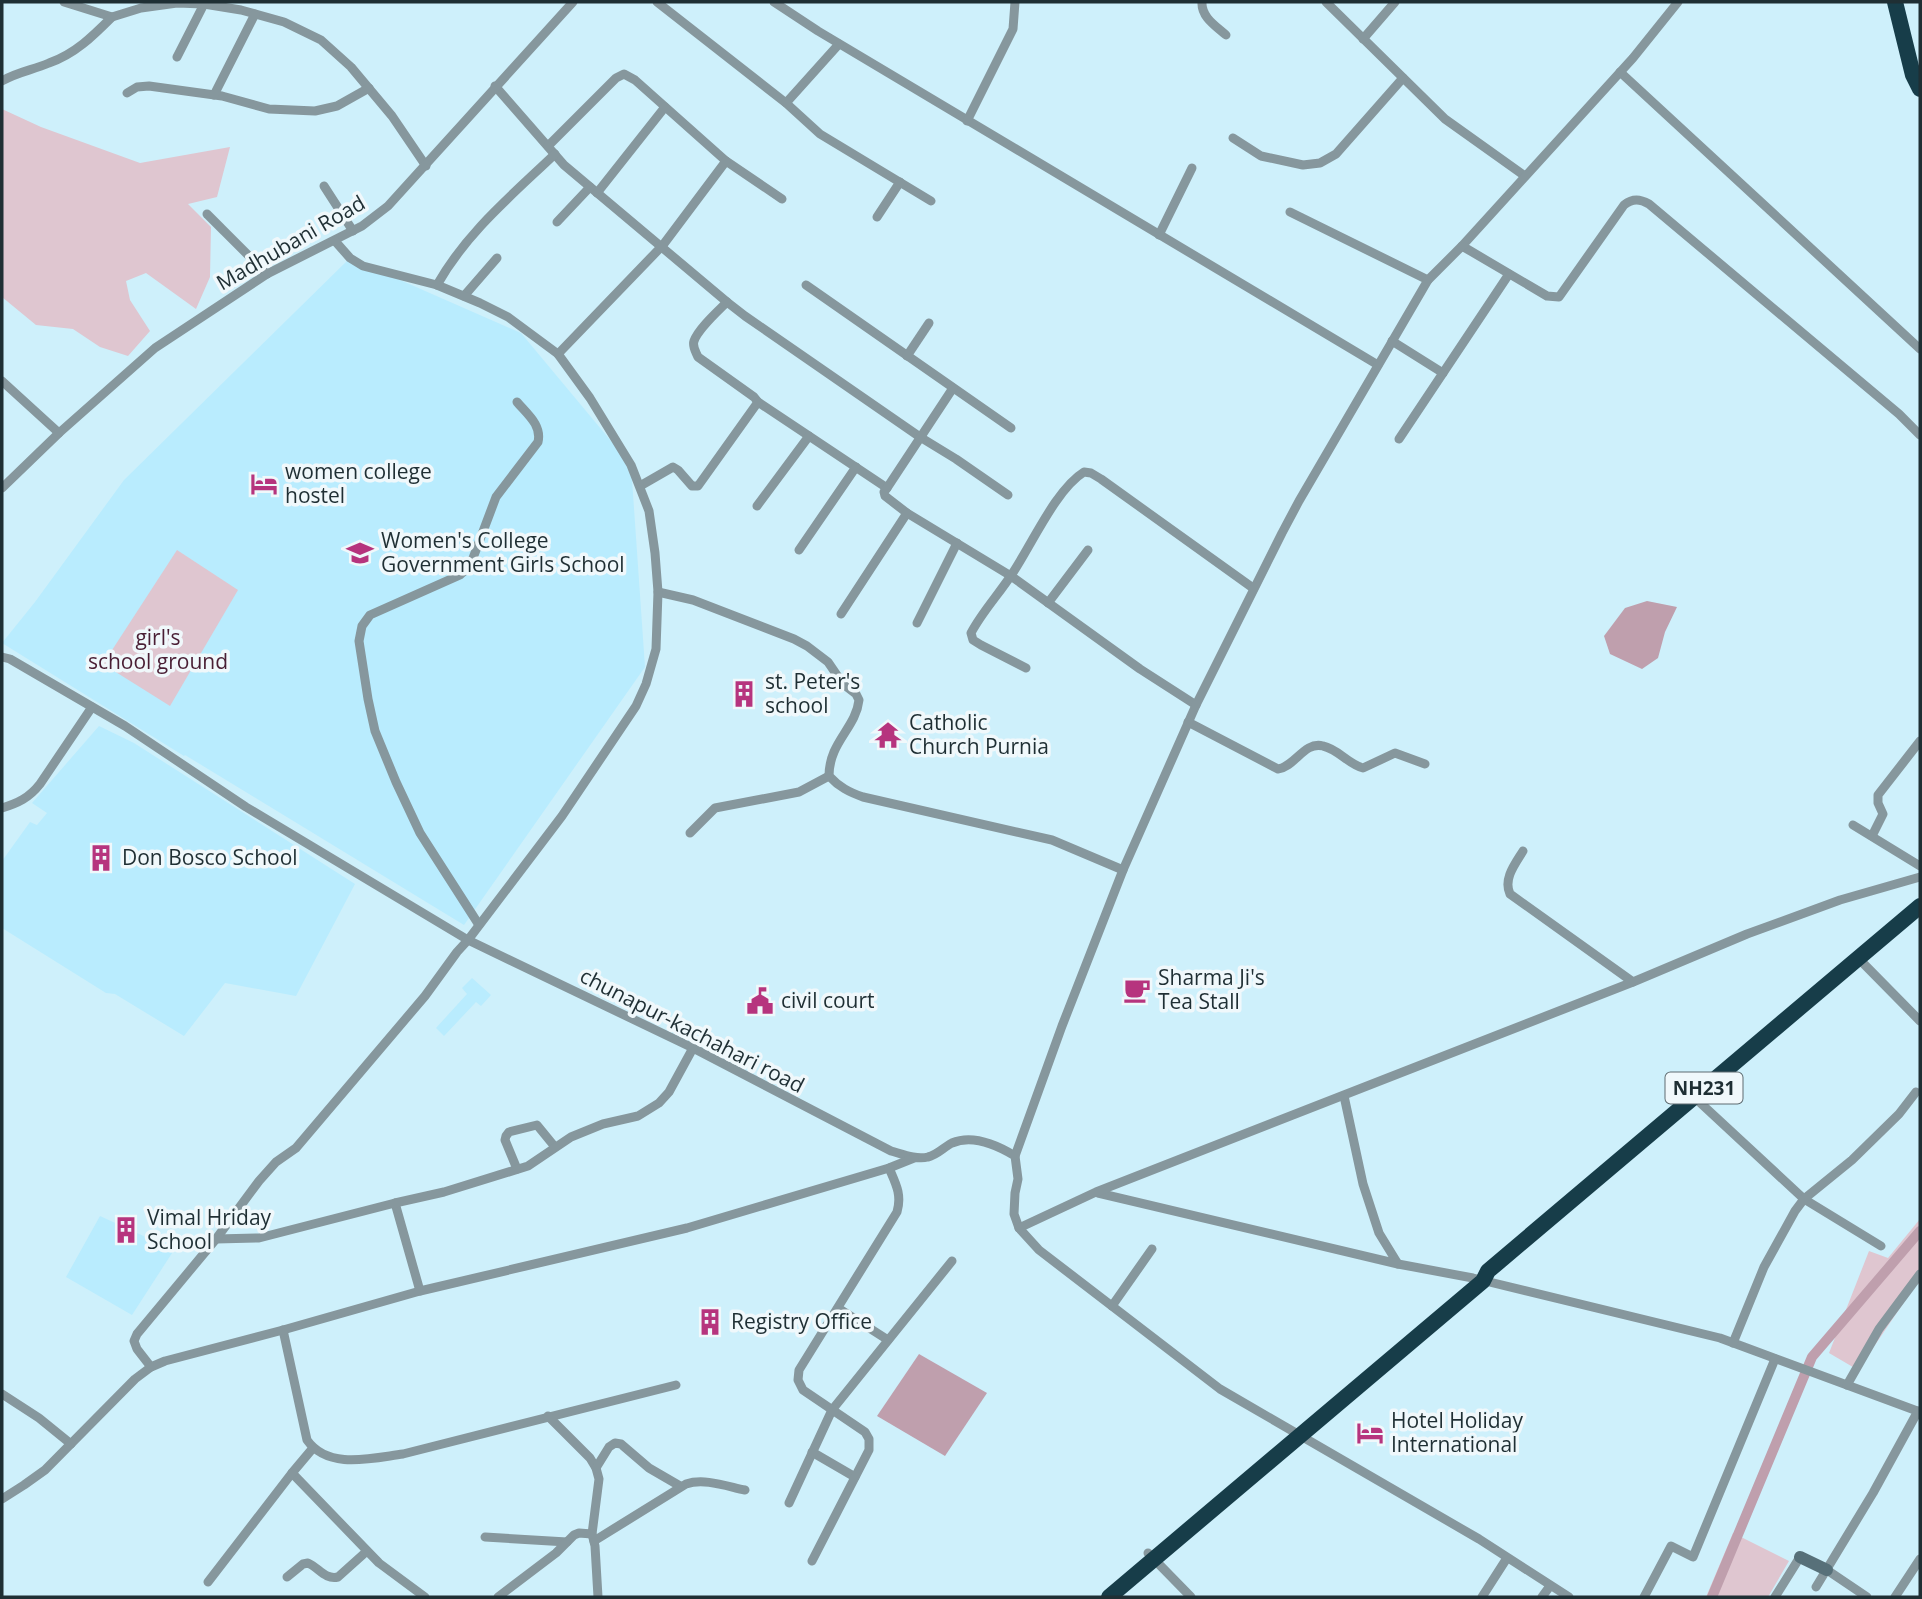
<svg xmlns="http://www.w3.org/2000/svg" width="1922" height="1599" font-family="'Open Sans',sans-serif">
  <rect width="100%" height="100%" fill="#cef0fb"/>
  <g fill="#b9ecfe">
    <path d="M 350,258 L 521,333 L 631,465 L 645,667 L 464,925 L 185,755 L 184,756 L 2,643 L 35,602 L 124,480 Z"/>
    <path d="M 99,726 L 134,743 L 355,884 L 296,996 L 225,983 L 184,1036 L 115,994 L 106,993 L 2,928 L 2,861 L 30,822 L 37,825 L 47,813 L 32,803 Z"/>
    <path d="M 472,978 L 491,995 L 481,1006 L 476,1002 L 444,1036 L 436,1028 L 467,994 L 462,988 Z"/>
    <path d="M 100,1216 L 174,1250 L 132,1315 L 66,1277 Z"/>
  </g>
  <g fill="#dfc6d0">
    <path d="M 2,109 L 41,127 L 140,163 L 230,147 L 217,197 L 188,204 L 211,227 L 210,277 L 196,309 L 146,273 L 126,281 L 130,300 L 150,331 L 128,356 L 100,347 L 73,329 L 36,325 L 2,297 Z"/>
    <path d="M 177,550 L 238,590 L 170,706 L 103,664 Z"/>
    <path d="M 1920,1219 L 1920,1285 L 1917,1283 L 1858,1370 L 1829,1353 L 1869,1251 L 1888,1258 Z"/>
    <path d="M 1733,1533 L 1789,1561 L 1768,1597 L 1706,1597 Z"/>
  </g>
  <g fill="#bf9fad">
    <path d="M 1647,601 L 1677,607 L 1665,632 L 1658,658 L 1642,669 L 1610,654 L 1604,636 L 1625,608 Z"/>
    <path d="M 919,1354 L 987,1393 L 945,1456 L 877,1416 Z"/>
  </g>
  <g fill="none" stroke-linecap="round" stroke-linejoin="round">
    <path stroke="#bf9fad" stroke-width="10" d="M 1712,1597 L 1812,1357 L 1920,1231"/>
    <g stroke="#86979d" stroke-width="9">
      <path d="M 64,2 L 112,17 L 141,8 L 177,3 L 204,4 L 241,10 L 284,22 L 321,40 L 351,67 L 392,116 L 426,166"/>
      <path d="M 657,2 L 786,103 L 820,134 L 931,201"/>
      <path d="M 774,2 L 818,31 L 1378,365"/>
      <path d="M 1202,2 C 1201,17 1216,26 1226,35"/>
      <path d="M 1326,2 L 1445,119 L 1525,176"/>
      <path d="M 1363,39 L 1395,2"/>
      <path d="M 177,57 L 204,4"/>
      <path d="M 1620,72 L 1920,349"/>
      <path d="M 2,81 C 17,72 33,70 49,63 C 75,54 93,36 112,17"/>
      <path d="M 495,86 L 564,165 L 727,302 L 745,316 L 920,437 L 956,459 L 1008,495"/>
      <path d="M 127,93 L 137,87 L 149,86 L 222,96 L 269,109 L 315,111 L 337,106 L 369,88"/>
      <path d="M 214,95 L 255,14"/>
      <path d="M 786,103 L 839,44"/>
      <path d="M 967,121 L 1013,29 L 1015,2"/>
      <path d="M 1233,138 L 1261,156 L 1303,165 L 1320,163 L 1336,154 L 1403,78"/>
      <path d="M 548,146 L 616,78 L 624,74 L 635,80 L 726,161 L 782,199"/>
      <path d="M 324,186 L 353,231"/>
      <path d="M 597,193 L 665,107"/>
      <path d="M 1290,212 L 1428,280"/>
      <path d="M 207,214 L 267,274"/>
      <path d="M 877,217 L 900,182"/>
      <path d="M 557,222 L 590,187"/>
      <path d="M 1159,235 L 1192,168"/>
      <path d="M 1462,246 L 1547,296 L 1559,297 L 1624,205 C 1633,198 1640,199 1649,204 L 1899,414 L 1920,435"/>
      <path d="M 437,285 C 467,232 511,196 555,154"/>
      <path d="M 806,285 L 1011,428"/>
      <path d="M 464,296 L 497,258"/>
      <path d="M 727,302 C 718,311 698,329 694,341 C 692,347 696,352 698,357 L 754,397 L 758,402 L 887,488"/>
      <path d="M 1392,341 L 1443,373"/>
      <path d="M 558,354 L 663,245 L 726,161"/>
      <path d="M 907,356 L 929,323"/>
      <path d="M 2,381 L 59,433"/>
      <path d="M 953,388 L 887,488 L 884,492 L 885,496 L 907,513 L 1011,576 L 1140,669 L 1196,705"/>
      <path d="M 1399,439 L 1509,274"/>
      <path d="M 640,486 L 673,467 L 678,470 L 692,486 L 698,486 L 758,402"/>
      <path d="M 2,488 L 59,433 L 155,348 L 267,274 L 362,226 L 388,206 L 573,2"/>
      <path d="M 757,506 L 809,436"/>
      <path d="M 799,550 L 856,467"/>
      <path d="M 658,592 L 693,600 L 794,639 L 807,646 L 828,662 L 843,684 L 856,694 L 859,700 C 856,728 829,742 829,776 C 839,787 849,792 863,797 L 1052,840 L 1123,870"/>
      <path d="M 1048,603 L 1088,550"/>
      <path d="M 841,614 L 907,513"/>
      <path d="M 917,623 L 957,543"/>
      <path d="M 2,657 L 10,659 L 125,726 L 246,807 L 468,940 L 693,1048 L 891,1151 C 902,1154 916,1160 928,1157 C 937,1155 944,1147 952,1143 C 973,1134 997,1145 1015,1156 L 1018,1179 L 1015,1193 L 1014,1214 L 1019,1228 L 1039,1250 L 1220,1389 L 1479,1539 L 1569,1597"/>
      <path d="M 1026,668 L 981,645 L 973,640 L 971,633 C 982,612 999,594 1012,574 C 1031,546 1056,489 1084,472 L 1091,473 L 1101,479 L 1253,588"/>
      <path d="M 1188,722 L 1278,769 C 1295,767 1304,741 1323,746 C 1338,749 1348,764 1363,768 L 1395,753 L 1425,764"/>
      <path d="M 2,808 C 18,803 29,798 40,784 L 92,707"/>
      <path d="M 1853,825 L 1920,866"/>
      <path d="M 690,833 L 715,808 L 799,792 L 829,776"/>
      <path d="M 1872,836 L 1883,814 L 1878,803 L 1878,795 L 1920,741"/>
      <path d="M 1523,851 C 1515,864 1503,879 1510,894 L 1633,982"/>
      <path d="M 479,925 L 420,833 L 396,782 L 375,731 L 368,699 L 359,641 L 362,626 L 370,615 L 460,575 L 470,566 L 496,497 L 538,442 C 542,425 527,414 517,402"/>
      <path d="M 1859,959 L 1920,1021"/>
      <path d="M 1344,1096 L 1363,1184 L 1379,1233 L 1398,1264"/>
      <path d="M 1694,1097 L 1804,1199 L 1881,1246"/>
      <path d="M 1015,1156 L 1062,1026 L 1123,870 L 1196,705 L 1282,533 L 1299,501 L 1428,280 L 1462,246 L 1633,58 L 1678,2"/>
      <path d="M 517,1169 L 505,1140 L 506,1136 L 509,1132 L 537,1125 L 555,1147"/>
      <path d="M 1098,1193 L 1398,1264 L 1473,1278 L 1720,1338 L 1920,1412"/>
      <path d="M 395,1203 L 420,1291"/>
      <path d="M 1019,1228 L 1096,1192 L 1633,982 L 1747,934 L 1840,900 L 1920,877"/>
      <path d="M 216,1239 L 259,1238 L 395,1203 L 444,1192 L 528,1166 L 571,1137 L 603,1124 L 638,1116 L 659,1103 L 669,1092 L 693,1048"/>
      <path d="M 1112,1306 L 1152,1249"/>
      <path d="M 838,1308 L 888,1340"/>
      <path d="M 283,1330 L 307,1440 C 328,1470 372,1458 403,1454 L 676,1385"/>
      <path d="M 1733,1343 L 1764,1267 L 1795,1211 L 1804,1199 L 1852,1160 L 1899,1114 L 1916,1092"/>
      <path d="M 151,1367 L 137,1349 L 134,1341 L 137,1334 L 216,1239 L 259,1181 L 276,1162 L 296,1148 L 425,996 L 457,952 L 468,940 L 562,816 L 636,706 L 646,684 L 656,649 L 658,592 L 655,553 L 649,511 L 631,465 L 590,398 L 558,354 L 508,317 L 480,303 L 437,285 L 363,266 L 350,258 L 335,241"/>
      <path d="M 1847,1385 L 1879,1329 L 1920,1274"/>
      <path d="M 2,1394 L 39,1418 L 71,1444"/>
      <path d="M 548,1416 L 590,1458 L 596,1468 L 599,1479 L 592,1534 L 595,1546 L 598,1597"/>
      <path d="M 812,1452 L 855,1477"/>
      <path d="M 596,1468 L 609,1447 L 615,1443 L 621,1444 L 649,1468 L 680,1486"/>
      <path d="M 292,1473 L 379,1563 L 425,1597"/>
      <path d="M 2,1499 L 24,1485 L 45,1470 L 135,1379 L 151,1367 L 165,1361 L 283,1330 L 420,1291 L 687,1228 L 889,1168 L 914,1158"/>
      <path d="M 789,1503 L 832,1410 L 952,1261"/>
      <path d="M 485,1537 L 567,1542"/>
      <path d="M 594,1541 L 686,1484 C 704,1478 726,1486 745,1490"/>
      <path d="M 1148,1553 L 1191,1597"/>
      <path d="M 812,1561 L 869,1450 L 869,1439 L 865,1432 L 803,1390 L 798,1380 L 799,1370 L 897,1212 C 902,1195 896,1184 889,1168"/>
      <path d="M 1827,1570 L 1867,1597"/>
      <path d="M 287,1577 L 303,1564 L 308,1563 C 319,1568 325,1580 338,1577 L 367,1551"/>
      <path d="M 208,1582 L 292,1473 L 313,1448"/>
      <path d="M 1816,1587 L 1873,1493 L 1918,1411"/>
      <path d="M 498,1597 L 556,1553 L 574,1535 L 579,1533 L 592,1534"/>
      <path d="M 1482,1597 L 1507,1558"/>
      <path d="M 1542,1597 L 1550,1586"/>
      <path d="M 1644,1597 L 1671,1546 L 1693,1557 L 1775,1359"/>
      <path d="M 1775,1597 L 1800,1557"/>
      <path d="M 1895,1597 L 1920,1559"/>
    </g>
    <path stroke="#577079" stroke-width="12" d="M 1800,1557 L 1827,1570"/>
    <g stroke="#173d49" stroke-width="16">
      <path d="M 1895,2 L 1913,75 L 1920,89"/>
      <path d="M 1109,1597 L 1483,1281 L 1488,1271 L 1920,906"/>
    </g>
  </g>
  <defs>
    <symbol id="hotel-bare" viewBox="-9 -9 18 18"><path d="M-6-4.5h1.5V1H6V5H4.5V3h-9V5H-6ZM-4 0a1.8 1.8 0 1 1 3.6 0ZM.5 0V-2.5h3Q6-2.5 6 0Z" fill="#b6347e" stroke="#f0f8fb" stroke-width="2.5" paint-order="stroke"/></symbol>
    <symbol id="university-bare" viewBox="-9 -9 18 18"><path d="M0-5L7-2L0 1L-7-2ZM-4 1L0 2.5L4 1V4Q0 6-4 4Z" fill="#b6347e" stroke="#f0f8fb" stroke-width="2.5" paint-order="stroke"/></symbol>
    <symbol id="building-bare" viewBox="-9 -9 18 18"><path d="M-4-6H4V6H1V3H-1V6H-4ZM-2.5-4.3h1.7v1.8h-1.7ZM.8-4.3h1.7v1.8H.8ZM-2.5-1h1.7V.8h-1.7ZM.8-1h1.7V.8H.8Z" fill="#b6347e" stroke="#f0f8fb" stroke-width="2.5" paint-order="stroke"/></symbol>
    <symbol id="temple-bare" viewBox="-9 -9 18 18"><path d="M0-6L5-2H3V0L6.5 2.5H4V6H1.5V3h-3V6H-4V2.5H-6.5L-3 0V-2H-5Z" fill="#b6347e" stroke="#f0f8fb" stroke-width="2.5" paint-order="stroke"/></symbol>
    <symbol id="cafe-bare" viewBox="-9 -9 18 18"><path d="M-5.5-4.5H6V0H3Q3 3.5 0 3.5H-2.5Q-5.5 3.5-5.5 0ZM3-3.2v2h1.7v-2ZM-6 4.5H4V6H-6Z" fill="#b6347e" stroke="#f0f8fb" stroke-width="2.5" paint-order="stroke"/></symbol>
    <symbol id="civic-bare" viewBox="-9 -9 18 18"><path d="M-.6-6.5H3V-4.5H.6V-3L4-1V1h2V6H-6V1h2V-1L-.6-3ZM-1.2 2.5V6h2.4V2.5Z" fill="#b6347e" stroke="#f0f8fb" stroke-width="2.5" paint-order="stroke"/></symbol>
  </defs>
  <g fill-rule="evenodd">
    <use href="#hotel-bare" x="245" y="465" width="38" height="38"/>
    <use href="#university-bare" x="341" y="534" width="38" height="38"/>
    <use href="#building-bare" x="725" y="675" width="38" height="38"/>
    <use href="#temple-bare" x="869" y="716" width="38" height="38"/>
    <use href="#building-bare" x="82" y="839" width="38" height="38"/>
    <use href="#cafe-bare" x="1118" y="971" width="38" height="38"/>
    <use href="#civic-bare" x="741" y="982" width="38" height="38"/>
    <use href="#building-bare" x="107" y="1211" width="38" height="38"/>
    <use href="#building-bare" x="691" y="1303" width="38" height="38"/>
    <use href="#hotel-bare" x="1351" y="1414" width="38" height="38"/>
  </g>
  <g text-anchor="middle" stroke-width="7" stroke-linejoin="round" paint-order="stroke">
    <rect fill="#f0f8fb" stroke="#5e6b70" stroke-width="2" x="1665.5" y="1072.5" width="77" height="31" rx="5"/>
    <g font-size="19" font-weight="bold" fill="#1f2f34">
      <text x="1704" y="1095">NH231</text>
    </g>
    <g font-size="21" fill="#1f2f34" stroke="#f0f8fb">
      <text transform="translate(291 243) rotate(-30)" y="7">Madhubani Road</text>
      <text transform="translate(692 1031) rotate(27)" y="7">chunapur-kachahari road</text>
    </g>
    <g font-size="21" fill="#1f2f34" stroke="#f0f8fb" text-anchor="start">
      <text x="285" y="479">women college<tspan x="285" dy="24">hostel</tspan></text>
      <text x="381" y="548">Women's College<tspan x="381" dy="24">Government Girls School</tspan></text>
      <text x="765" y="689">st. Peter's<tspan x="765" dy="24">school</tspan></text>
      <text x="909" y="730">Catholic<tspan x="909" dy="24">Church Purnia</tspan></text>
      <text x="122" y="865">Don Bosco School</text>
      <text x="1158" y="985">Sharma Ji's<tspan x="1158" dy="24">Tea Stall</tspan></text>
      <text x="781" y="1008">civil court</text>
      <text x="147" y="1225">Vimal Hriday<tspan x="147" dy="24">School</tspan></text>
      <text x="731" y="1329">Registry Office</text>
      <text x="1391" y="1428">Hotel Holiday<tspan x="1391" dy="24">International</tspan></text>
    </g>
    <g font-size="21" fill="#491e34" stroke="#f0f8fb">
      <text x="158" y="645">girl's<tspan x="158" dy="24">school ground</tspan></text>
    </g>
  </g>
  <rect width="1922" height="1599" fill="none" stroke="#1f2f34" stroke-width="7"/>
</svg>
